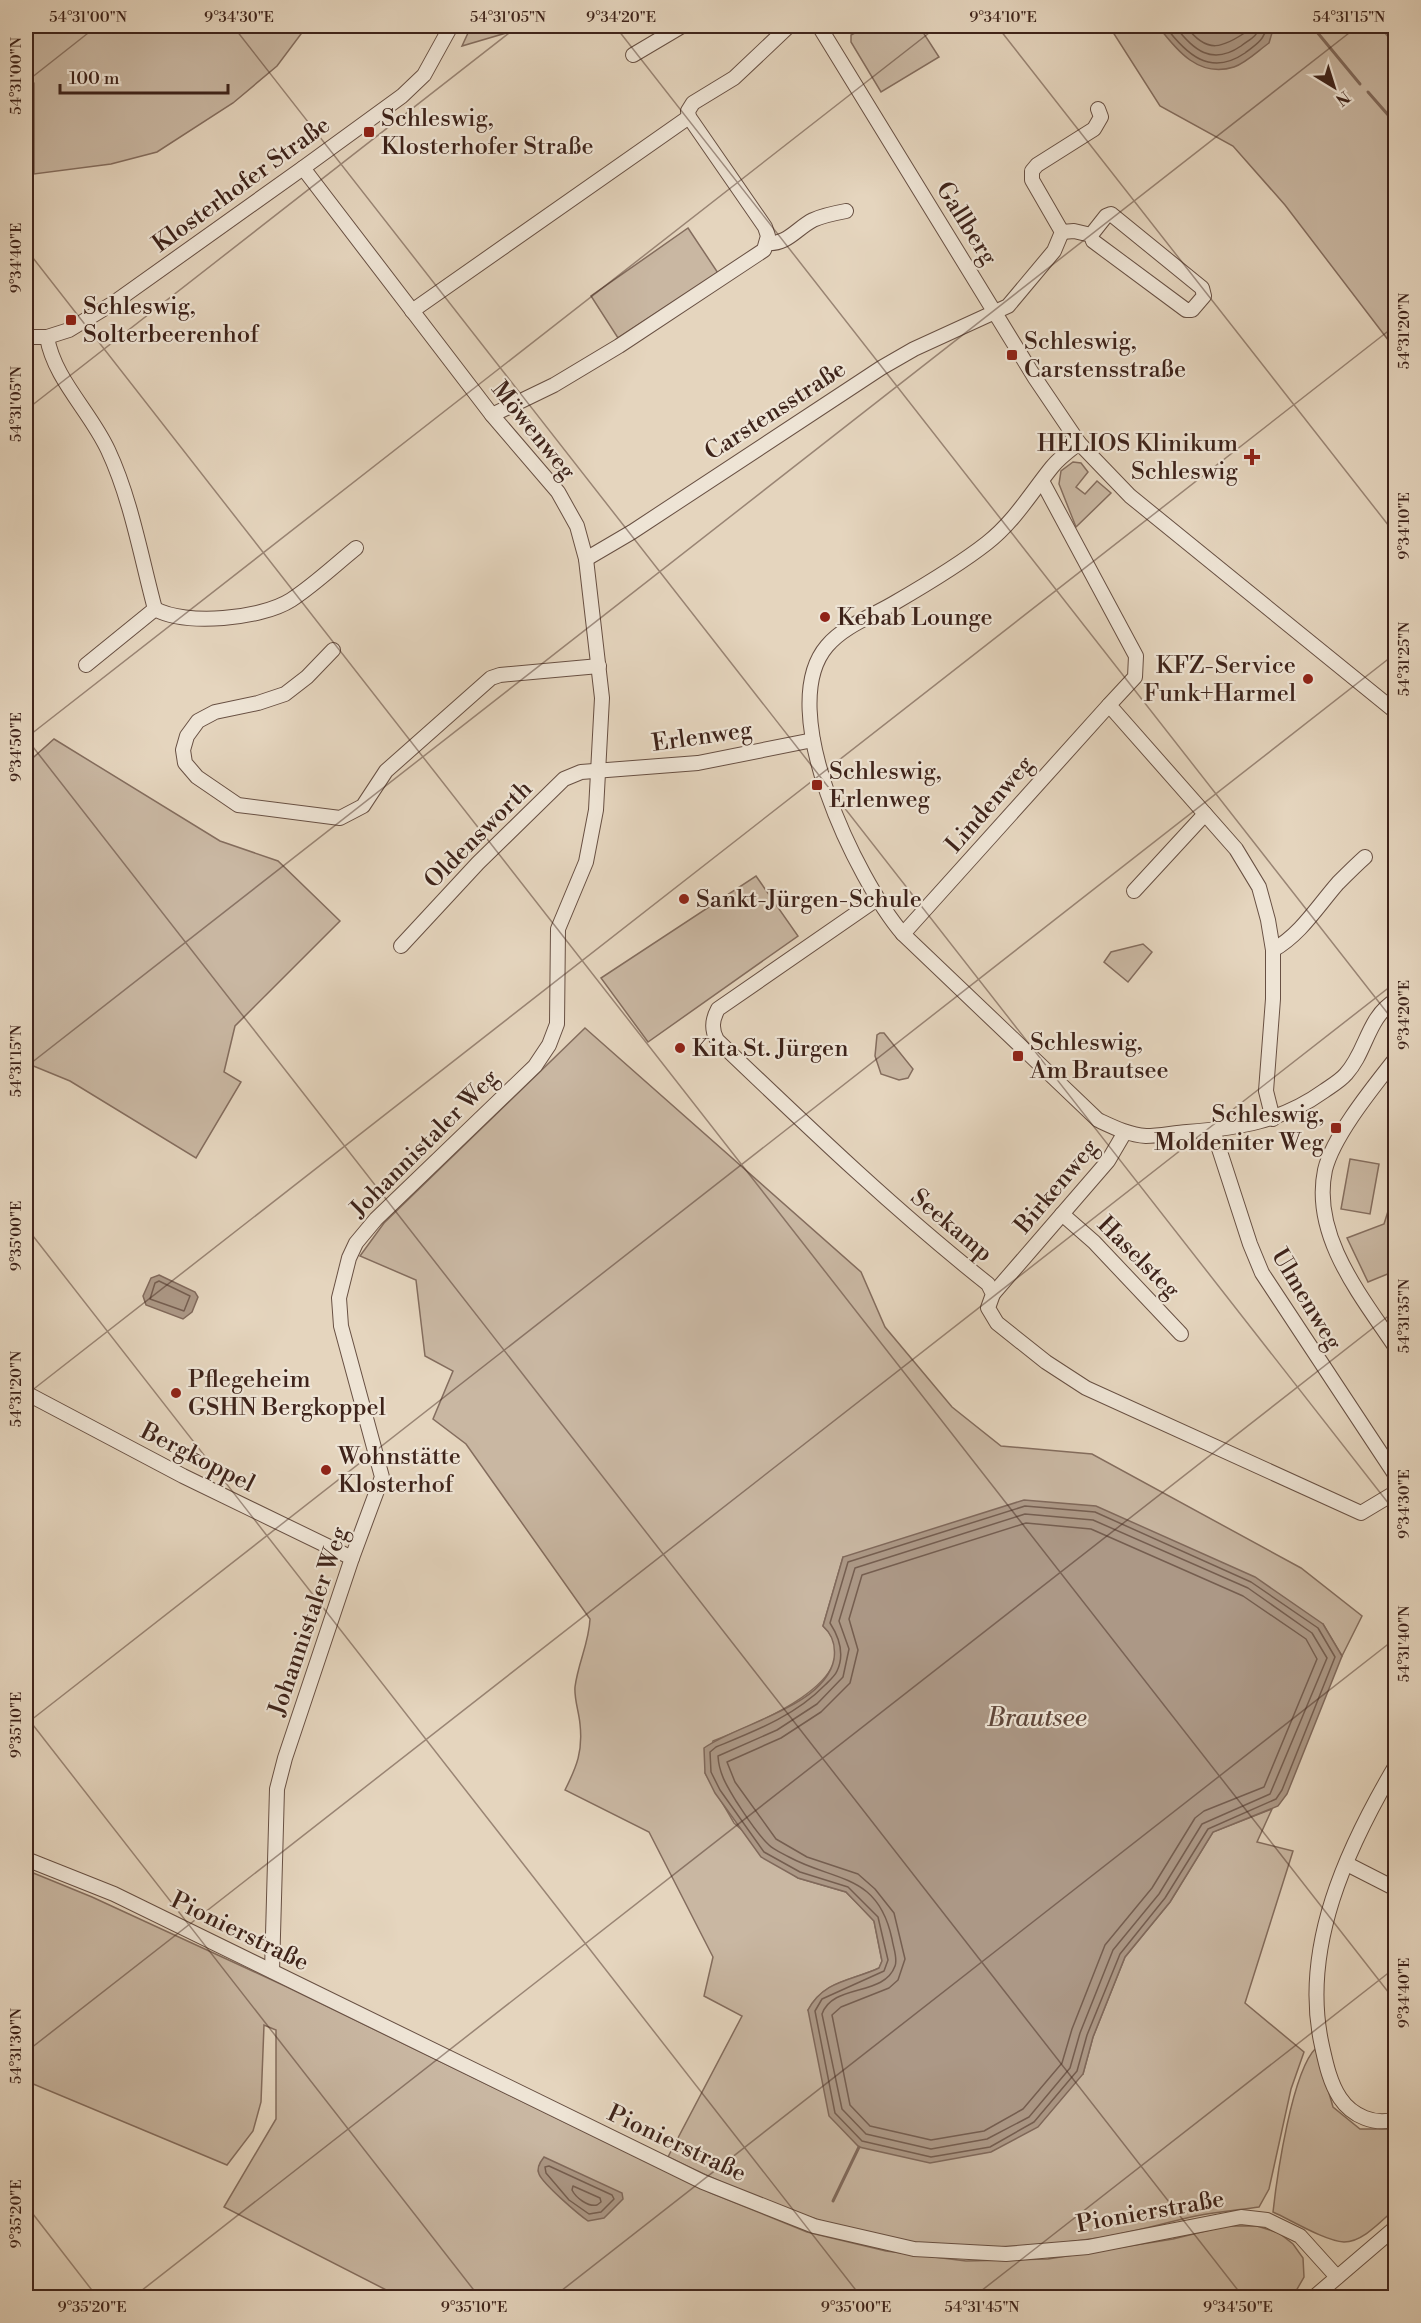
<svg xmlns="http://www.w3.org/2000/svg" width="1421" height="2323" font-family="'Libre Bodoni',serif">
  <rect width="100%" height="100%" fill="#e5d5be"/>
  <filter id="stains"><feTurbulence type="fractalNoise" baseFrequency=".00333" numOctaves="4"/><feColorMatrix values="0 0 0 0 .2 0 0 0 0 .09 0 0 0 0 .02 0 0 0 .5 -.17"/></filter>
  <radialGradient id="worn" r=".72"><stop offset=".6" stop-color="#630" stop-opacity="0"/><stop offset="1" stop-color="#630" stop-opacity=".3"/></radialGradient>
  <g fill="#c9b7a2" stroke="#846d5e" stroke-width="1.5">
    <path d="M 26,26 L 307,26 L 277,66 L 233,103 L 157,152 L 111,164 L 34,174 L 34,83 L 26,81 Z"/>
    <path d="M 465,26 L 511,26 L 506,33 L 462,46 L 468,33 Z"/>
    <path d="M 868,26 L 919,26 L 939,57 L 881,92 L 851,42 L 851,35 Z"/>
    <path d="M 1109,26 L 1382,26 L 1395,36 L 1395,349 L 1285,205 L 1233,146 L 1160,106 Z"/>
    <path d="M 688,228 L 718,273 L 618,338 L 591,296 Z"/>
    <path d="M 1073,462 L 1081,463 L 1088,472 L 1076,487 L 1085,494 L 1097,481 L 1111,493 L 1076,527 L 1059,484 L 1061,471 Z"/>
    <path d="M 54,739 L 220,841 L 278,861 L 340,921 L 235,1026 L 224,1072 L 241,1082 L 196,1158 L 70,1081 L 26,1063 L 26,764 Z"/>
    <path d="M 756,876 L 798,936 L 648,1042 L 601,978 Z"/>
    <path d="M 1143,944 L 1152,952 L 1128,982 L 1104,962 L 1111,952 Z"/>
    <path d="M 585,1028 L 861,1272 L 885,1327 L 952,1407 L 1001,1446 L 1092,1454 L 1301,1568 L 1362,1616 L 1342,1656 L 1323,1624 L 843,1557 L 823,1626 C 877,1678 747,1728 713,1741 L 705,1773 L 734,1823 L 791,1873 L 798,1878 L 846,1892 L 859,1905 L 874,1921 L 882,1961 L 879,1968 C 851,1981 824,1981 808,2010 L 1083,2074 L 1093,2037 L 1125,1957 L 1170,1902 L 1213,1832 L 1272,1809 L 1257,1842 L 1293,1851 L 1245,2003 L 1304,2052 L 1291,2089 L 1269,2189 L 1259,2207 C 1238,2210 1217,2212 1196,2216 C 1163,2223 1131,2233 1098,2238 C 1050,2245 1001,2249 953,2246 C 853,2241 756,2200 668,2157 L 742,2016 L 704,1996 L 713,1957 L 649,1832 L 565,1790 C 577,1766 583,1751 580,1724 C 579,1712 574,1699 575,1687 C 578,1663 589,1643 590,1619 L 466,1444 L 433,1419 L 453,1371 L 425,1356 L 416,1280 L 360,1256 L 384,1223 Z"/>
    <path d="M 880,1033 L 884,1033 L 913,1069 L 908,1078 L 899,1080 L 881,1074 L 875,1056 L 877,1035 Z"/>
    <path d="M 1350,1159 L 1379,1164 L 1370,1214 L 1341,1209 Z"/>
    <path d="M 1395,1189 L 1395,1271 L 1368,1282 L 1347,1238 L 1384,1224 Z"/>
    <path d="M 26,1870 L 92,1897 L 285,1986 L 711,2193 L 807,2232 L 886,2251 L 966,2261 L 1048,2259 L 1173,2239 L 1226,2226 L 1257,2226 L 1279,2233 L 1293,2244 L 1303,2258 L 1304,2277 L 1292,2298 L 400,2297 L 224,2207 L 276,2119 L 276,2030 L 264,2025 L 261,2102 L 253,2131 L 227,2165 L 26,2081 Z"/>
    <path d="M 1316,2048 L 1333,2107 L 1360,2129 L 1395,2129 L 1395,2209 C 1382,2220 1363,2242 1344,2242 C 1325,2241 1291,2220 1273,2212 C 1277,2176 1292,2071 1316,2048 Z"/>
  </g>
  <g fill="#ac9886" stroke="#80695b" stroke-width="1.5">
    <path d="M 1158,26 L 1274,26 L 1269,43 C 1259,50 1246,63 1234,67 C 1199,78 1177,51 1158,26 Z"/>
    <path d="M 159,1275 L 195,1292 L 198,1297 L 192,1312 L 183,1319 L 146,1305 L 143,1296 L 151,1278 Z"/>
    <path d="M 1024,1500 L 1096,1506 L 1255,1577 L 1323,1624 L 1342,1656 L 1287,1794 L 1278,1806 L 1213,1832 L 1170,1902 L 1125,1957 L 1093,2037 L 1083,2074 L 1038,2127 L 991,2152 L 930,2163 L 859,2147 L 829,2116 L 808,2010 C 824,1980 851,1981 879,1968 L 882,1961 L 874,1921 L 846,1892 L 798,1878 L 761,1857 L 715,1793 L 705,1773 L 704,1748 C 737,1724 825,1707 834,1659 C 836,1645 833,1635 823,1626 L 843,1557 Z"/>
    <path d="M 544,2157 L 622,2193 L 623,2199 L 604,2218 L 588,2221 C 578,2214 543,2184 539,2174 C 536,2168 540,2162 544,2157 Z"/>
  </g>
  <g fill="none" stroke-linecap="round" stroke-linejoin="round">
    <g stroke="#755e50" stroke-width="1.5">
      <path d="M 1165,26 C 1186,54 1210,77 1245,53 C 1257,44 1264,40 1267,26"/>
      <path d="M 1175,26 C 1193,50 1212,66 1241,46 C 1250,39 1257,37 1260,26"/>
      <path d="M 1186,26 C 1207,55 1223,48 1249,30 L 1250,26"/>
      <path d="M 159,1281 L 190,1296 L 184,1311 L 150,1299 L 155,1283 Z"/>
      <path d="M 1025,1506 L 1095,1512 L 1251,1582 L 1318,1628 L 1335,1657 L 1282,1790 L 1276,1799 L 1208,1829 L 1165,1898 L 1120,1954 L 1087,2035 L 1077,2071 L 1034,2122 L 990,2147 L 931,2157 L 862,2141 L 835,2113 L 815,2011 L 822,1999 L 884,1971 L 888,1960 L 878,1917 L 848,1887 L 800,1872 L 764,1852 L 720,1790 L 711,1772 L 710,1752 L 716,1747 C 755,1731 795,1716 825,1685 C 829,1681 835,1676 837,1671 C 845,1654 839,1637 830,1623 L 848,1562 Z"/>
      <path d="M 1025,1514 L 1093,1520 L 1248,1588 L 1312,1633 L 1327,1658 L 1270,1794 L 1202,1824 L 1159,1894 L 1113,1950 L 1080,2033 L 1070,2068 L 1029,2117 L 987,2139 L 931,2149 L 866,2134 L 842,2109 L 822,2014 C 833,1983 884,1997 895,1966 C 898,1958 893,1947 892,1939 C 878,1873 835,1882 789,1857 C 782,1853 774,1850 769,1845 C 756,1833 746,1816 736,1801 C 727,1786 719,1774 718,1756 L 777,1730 L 817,1704 L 843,1677 L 849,1649 L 839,1621 L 855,1568 Z"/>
      <path d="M 1026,1523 L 1091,1529 L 1243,1596 L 1306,1639 L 1317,1659 L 1264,1787 L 1204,1811 L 1195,1818 L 1152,1888 L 1105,1945 L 1072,2029 L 1062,2063 L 1023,2109 L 984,2131 L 931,2140 L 870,2126 L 850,2105 L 832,2015 L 841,2007 L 889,1988 L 898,1980 L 905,1959 L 894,1913 L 875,1889 L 858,1874 L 807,1857 L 776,1839 L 735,1782 L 727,1762 L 781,1738 L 821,1712 L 850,1683 L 858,1650 L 849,1619 L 862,1575 Z"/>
      <path d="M 549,2166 L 612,2195 L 614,2199 L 601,2212 L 589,2214 L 569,2200 L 546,2173 L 545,2167 Z"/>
      <path d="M 573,2186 L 600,2198 L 601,2202 L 597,2205 C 588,2207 576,2198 572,2190 Z"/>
    </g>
    <g stroke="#80695b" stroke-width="3">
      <path d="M 1312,26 L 1360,84"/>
      <path d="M 1368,92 L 1396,124"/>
      <path d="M 833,2201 L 859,2147"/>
    </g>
    <defs>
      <g id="minor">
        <path d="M 819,26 L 1035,378 L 1079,443 L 1130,496 L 1396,712"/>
        <path d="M 633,55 L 682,26"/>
        <path d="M 1062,232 L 1074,231 L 1091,235 L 1093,241 L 1186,310 L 1192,310 L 1204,296 L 1202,288 L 1111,214 L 1106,216 L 1091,235"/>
        <path d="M 767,243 C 787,245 797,228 813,220 C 824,215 835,213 846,211"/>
        <path d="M 412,311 L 689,117"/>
        <path d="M 26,337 L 47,337 L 69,330 L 115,302 L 303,168 L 402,96 L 424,75 L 451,26"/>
        <path d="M 47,337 C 54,379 90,411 108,450 C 131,499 141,557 155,609 L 86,665"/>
        <path d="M 492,415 L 554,385 L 619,346 L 764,250 L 768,236 L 765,227 L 689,117 L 688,111 L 693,103 L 734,78 L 789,26"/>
        <path d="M 1079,443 C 1070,450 1059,458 1052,467 C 1031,493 1014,522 987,543 C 959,565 927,584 896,602 C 873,616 845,625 827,646 C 773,709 857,880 903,934 L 1098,1120 C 1113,1127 1129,1135 1146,1136 C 1159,1136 1173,1133 1187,1132 C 1238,1128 1281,1122 1324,1091 C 1331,1086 1340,1081 1346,1074 C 1367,1051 1367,1017 1396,1000"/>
        <path d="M 1042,481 L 1136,656 L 1135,677 L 1109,705 L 1236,849 L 1259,887 L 1268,920 L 1273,950 L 1273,999 L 1266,1091 L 1273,1119"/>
        <path d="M 586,559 L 632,532 L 881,368 L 914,349 L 1008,306 L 1054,251 L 1062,232 L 1032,180 L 1032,171 L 1037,165 L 1094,129 L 1101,117 L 1098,109"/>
        <path d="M 155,609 C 186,626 261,619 291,600 C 314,585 335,565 356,548"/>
        <path d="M 333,650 L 307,677 L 285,694 L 258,703 L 215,712 L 198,721 L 187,736 L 183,750 L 185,763 L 197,777 L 238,805 L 340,818 L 363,806 L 386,771 L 491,678 L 500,675 L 599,666"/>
        <path d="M 1134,891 L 1205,814"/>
        <path d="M 877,899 L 718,1009 C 712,1020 711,1029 717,1040 C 805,1124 892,1208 988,1284 L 993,1294 L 988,1308 L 997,1323 L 1046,1362 L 1086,1388 L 1361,1513 L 1396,1492"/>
        <path d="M 903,934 L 1109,705"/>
        <path d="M 401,946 L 478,863 L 564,779 L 581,772 L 698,763 L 813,740"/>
        <path d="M 1273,950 C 1301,934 1317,907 1338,883 C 1347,874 1356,865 1365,857"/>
        <path d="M 1396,1058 C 1374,1086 1333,1136 1325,1170 C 1311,1236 1362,1297 1396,1348"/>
        <path d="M 1213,1130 L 1250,1244 L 1262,1273 L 1396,1476"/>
        <path d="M 1062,1214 L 1094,1242 L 1181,1334"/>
        <path d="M 993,1294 L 1108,1161 L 1125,1132"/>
        <path d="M 26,1393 L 183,1476 L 352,1558"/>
        <path d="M 1396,1765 C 1347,1848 1300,1948 1322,2046 C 1326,2064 1330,2083 1340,2098 C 1352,2116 1375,2126 1396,2119"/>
        <path d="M 26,1859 L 114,1894 L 703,2182 L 814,2226 L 914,2249 L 1006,2254 L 1088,2247 L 1241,2217 L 1267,2220 L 1300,2236 L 1337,2277"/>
        <path d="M 1347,1864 L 1396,1889"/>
        <path d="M 272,1971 L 277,1789 L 285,1758 L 352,1558 L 382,1477 L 341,1326 L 339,1298 L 349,1258 L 356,1243 L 376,1219 L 535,1066 L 549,1045 L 557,1024 L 558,929 L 586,862 L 596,810 L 602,698 L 586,559 L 577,526 L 558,492 L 492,415 L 303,168"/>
        <path d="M 1313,2298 L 1396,2227"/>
      </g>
    </defs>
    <use href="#minor" stroke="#685043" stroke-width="16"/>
    <use href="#minor" stroke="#eee4d5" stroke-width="14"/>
  </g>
  <path fill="none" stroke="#3e231a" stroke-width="1.5" stroke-opacity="0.45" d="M 233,26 L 1396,1513M 615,26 L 1396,1024M 997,26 L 1396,535M 1379,26 L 1396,46M 26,82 L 97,26M 26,249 L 1396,2002M 26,410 L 518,26M 26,738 L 1244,2298M 26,738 L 938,26M 26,1067 L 1358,26M 26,1227 L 862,2298M 26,1395 L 1396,325M 26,1716 L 480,2298M 26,1724 L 1396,653M 26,2052 L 1396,982M 26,2205 L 98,2298M 132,2298 L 1396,1310M 552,2298 L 1396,1638M 972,2298 L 1396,1967M 1392,2298 L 1396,2295"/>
  <g fill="#8f2418" stroke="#eee4d5" stroke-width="2">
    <rect x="363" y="126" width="12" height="12" rx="3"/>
    <rect x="65" y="314" width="12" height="12" rx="3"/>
    <rect x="1006" y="349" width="12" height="12" rx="3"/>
    <path d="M1249 448h6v6h6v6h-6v6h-6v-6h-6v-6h6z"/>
    <circle cx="825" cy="617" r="6"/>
    <circle cx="1308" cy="679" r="6"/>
    <rect x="811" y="779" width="12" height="12" rx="3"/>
    <circle cx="684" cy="899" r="6"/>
    <circle cx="680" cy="1048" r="6"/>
    <rect x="1012" y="1050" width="12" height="12" rx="3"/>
    <rect x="1330" y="1122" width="12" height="12" rx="3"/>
    <circle cx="176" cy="1393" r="6"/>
    <circle cx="326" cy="1470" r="6"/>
  </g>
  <g text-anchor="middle" stroke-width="4.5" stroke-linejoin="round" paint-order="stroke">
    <g font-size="24" fill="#3e231a" stroke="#eee4d5" text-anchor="start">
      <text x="381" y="126">Schleswig,<tspan x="381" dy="28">Klosterhofer Straße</tspan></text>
      <text x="83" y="314">Schleswig,<tspan x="83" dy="28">Solterbeerenhof</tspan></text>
      <text x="1024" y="349">Schleswig,<tspan x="1024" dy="28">Carstensstraße</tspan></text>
      <text x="1238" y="451" text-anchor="end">HELIOS Klinikum<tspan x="1238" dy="28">Schleswig</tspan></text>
      <text x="837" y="625">Kebab Lounge</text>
      <text x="1296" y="673" text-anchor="end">KFZ-Service<tspan x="1296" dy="28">Funk+Harmel</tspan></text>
      <text x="829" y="779">Schleswig,<tspan x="829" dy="28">Erlenweg</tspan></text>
      <text x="696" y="907">Sankt-Jürgen-Schule</text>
      <text x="1030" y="1050">Schleswig,<tspan x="1030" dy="28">Am Brautsee</tspan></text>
      <text x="692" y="1056">Kita St. Jürgen</text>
      <text x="1324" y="1122" text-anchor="end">Schleswig,<tspan x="1324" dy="28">Moldeniter Weg</tspan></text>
      <text x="188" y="1387">Pflegeheim<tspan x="188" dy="28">GSHN Bergkoppel</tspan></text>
      <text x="338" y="1464">Wohnstätte<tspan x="338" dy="28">Klosterhof</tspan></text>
    </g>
    <g font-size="24" fill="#3e231a" stroke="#eee4d5">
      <text transform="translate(241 184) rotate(-36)" y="8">Klosterhofer Straße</text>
      <text transform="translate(967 223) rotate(58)" y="8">Gallberg</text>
      <text transform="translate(775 410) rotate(-33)" y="8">Carstensstraße</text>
      <text transform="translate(534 430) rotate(51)" y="8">Möwenweg</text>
      <text transform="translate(702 736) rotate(-8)" y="8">Erlenweg</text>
      <text transform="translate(989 804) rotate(-49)" y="8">Lindenweg</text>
      <text transform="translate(478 834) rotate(-45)" y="8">Oldensworth</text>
      <text transform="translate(424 1143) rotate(-45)" y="8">Johannistaler Weg</text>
      <text transform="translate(1056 1186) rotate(-50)" y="8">Birkenweg</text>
      <text transform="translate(952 1225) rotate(40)" y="8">Seekamp</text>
      <text transform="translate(1139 1257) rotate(45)" y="8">Haselsteg</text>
      <text transform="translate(1307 1299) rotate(59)" y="8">Ulmenweg</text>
      <text transform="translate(198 1457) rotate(27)" y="8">Bergkoppel</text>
      <text transform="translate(308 1621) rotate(-71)" y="8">Johannistaler Weg</text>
      <text transform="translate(240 1931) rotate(26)" y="8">Pionierstraße</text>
      <text transform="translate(677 2143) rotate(25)" y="8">Pionierstraße</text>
      <text transform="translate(1150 2211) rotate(-10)" y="8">Pionierstraße</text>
    </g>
    <g font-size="26" font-style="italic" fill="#5f463a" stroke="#eee4d5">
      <text x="1037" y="1726">Brautsee</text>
    </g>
  </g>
  <rect width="1421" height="2323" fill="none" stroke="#e5d5be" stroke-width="66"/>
  <g transform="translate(1334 87) rotate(142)" stroke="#eee4d5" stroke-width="4.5" paint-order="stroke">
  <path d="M0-4.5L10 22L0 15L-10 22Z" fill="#3e231a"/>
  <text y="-9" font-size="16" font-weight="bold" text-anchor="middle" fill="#3e231a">N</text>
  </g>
  <path d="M60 84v9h168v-9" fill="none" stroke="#3e231a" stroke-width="3"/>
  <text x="69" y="84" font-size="18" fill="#3e231a" stroke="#eee4d5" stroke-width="4.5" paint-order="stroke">100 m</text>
  <rect x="33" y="33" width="1355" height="2257" fill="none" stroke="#3e231a" stroke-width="2"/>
  <g font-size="15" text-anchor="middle" fill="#3e231a">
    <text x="88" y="22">54°31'00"N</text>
    <text x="239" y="22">9°34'30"E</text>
    <text x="508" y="22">54°31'05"N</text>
    <text x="621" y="22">9°34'20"E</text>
    <text x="1003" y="22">9°34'10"E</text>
    <text x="1349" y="22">54°31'15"N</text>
    <text transform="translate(16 76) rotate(-90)" y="5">54°31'00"N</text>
    <text transform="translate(16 258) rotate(-90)" y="5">9°34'40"E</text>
    <text transform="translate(1404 331) rotate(-90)" y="5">54°31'20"N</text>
    <text transform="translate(16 404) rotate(-90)" y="5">54°31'05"N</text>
    <text transform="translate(1404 526) rotate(-90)" y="5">9°34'10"E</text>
    <text transform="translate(1404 659) rotate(-90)" y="5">54°31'25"N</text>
    <text transform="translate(16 747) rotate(-90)" y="5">9°34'50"E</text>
    <text transform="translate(1404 1015) rotate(-90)" y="5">9°34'20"E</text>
    <text transform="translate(16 1061) rotate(-90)" y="5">54°31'15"N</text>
    <text transform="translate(16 1236) rotate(-90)" y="5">9°35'00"E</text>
    <text transform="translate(1404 1316) rotate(-90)" y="5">54°31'35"N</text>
    <text transform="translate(16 1389) rotate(-90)" y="5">54°31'20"N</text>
    <text transform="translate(1404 1504) rotate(-90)" y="5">9°34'30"E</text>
    <text transform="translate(1404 1644) rotate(-90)" y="5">54°31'40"N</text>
    <text transform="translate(16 1725) rotate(-90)" y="5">9°35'10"E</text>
    <text transform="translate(1404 1993) rotate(-90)" y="5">9°34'40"E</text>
    <text transform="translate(16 2046) rotate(-90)" y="5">54°31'30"N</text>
    <text transform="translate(16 2214) rotate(-90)" y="5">9°35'20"E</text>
    <text x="92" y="2312">9°35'20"E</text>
    <text x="474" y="2312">9°35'10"E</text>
    <text x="856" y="2312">9°35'00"E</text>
    <text x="982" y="2312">54°31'45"N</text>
    <text x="1238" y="2312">9°34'50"E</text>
  </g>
  <rect width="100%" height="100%" filter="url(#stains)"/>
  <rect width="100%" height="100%" fill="url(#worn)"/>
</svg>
